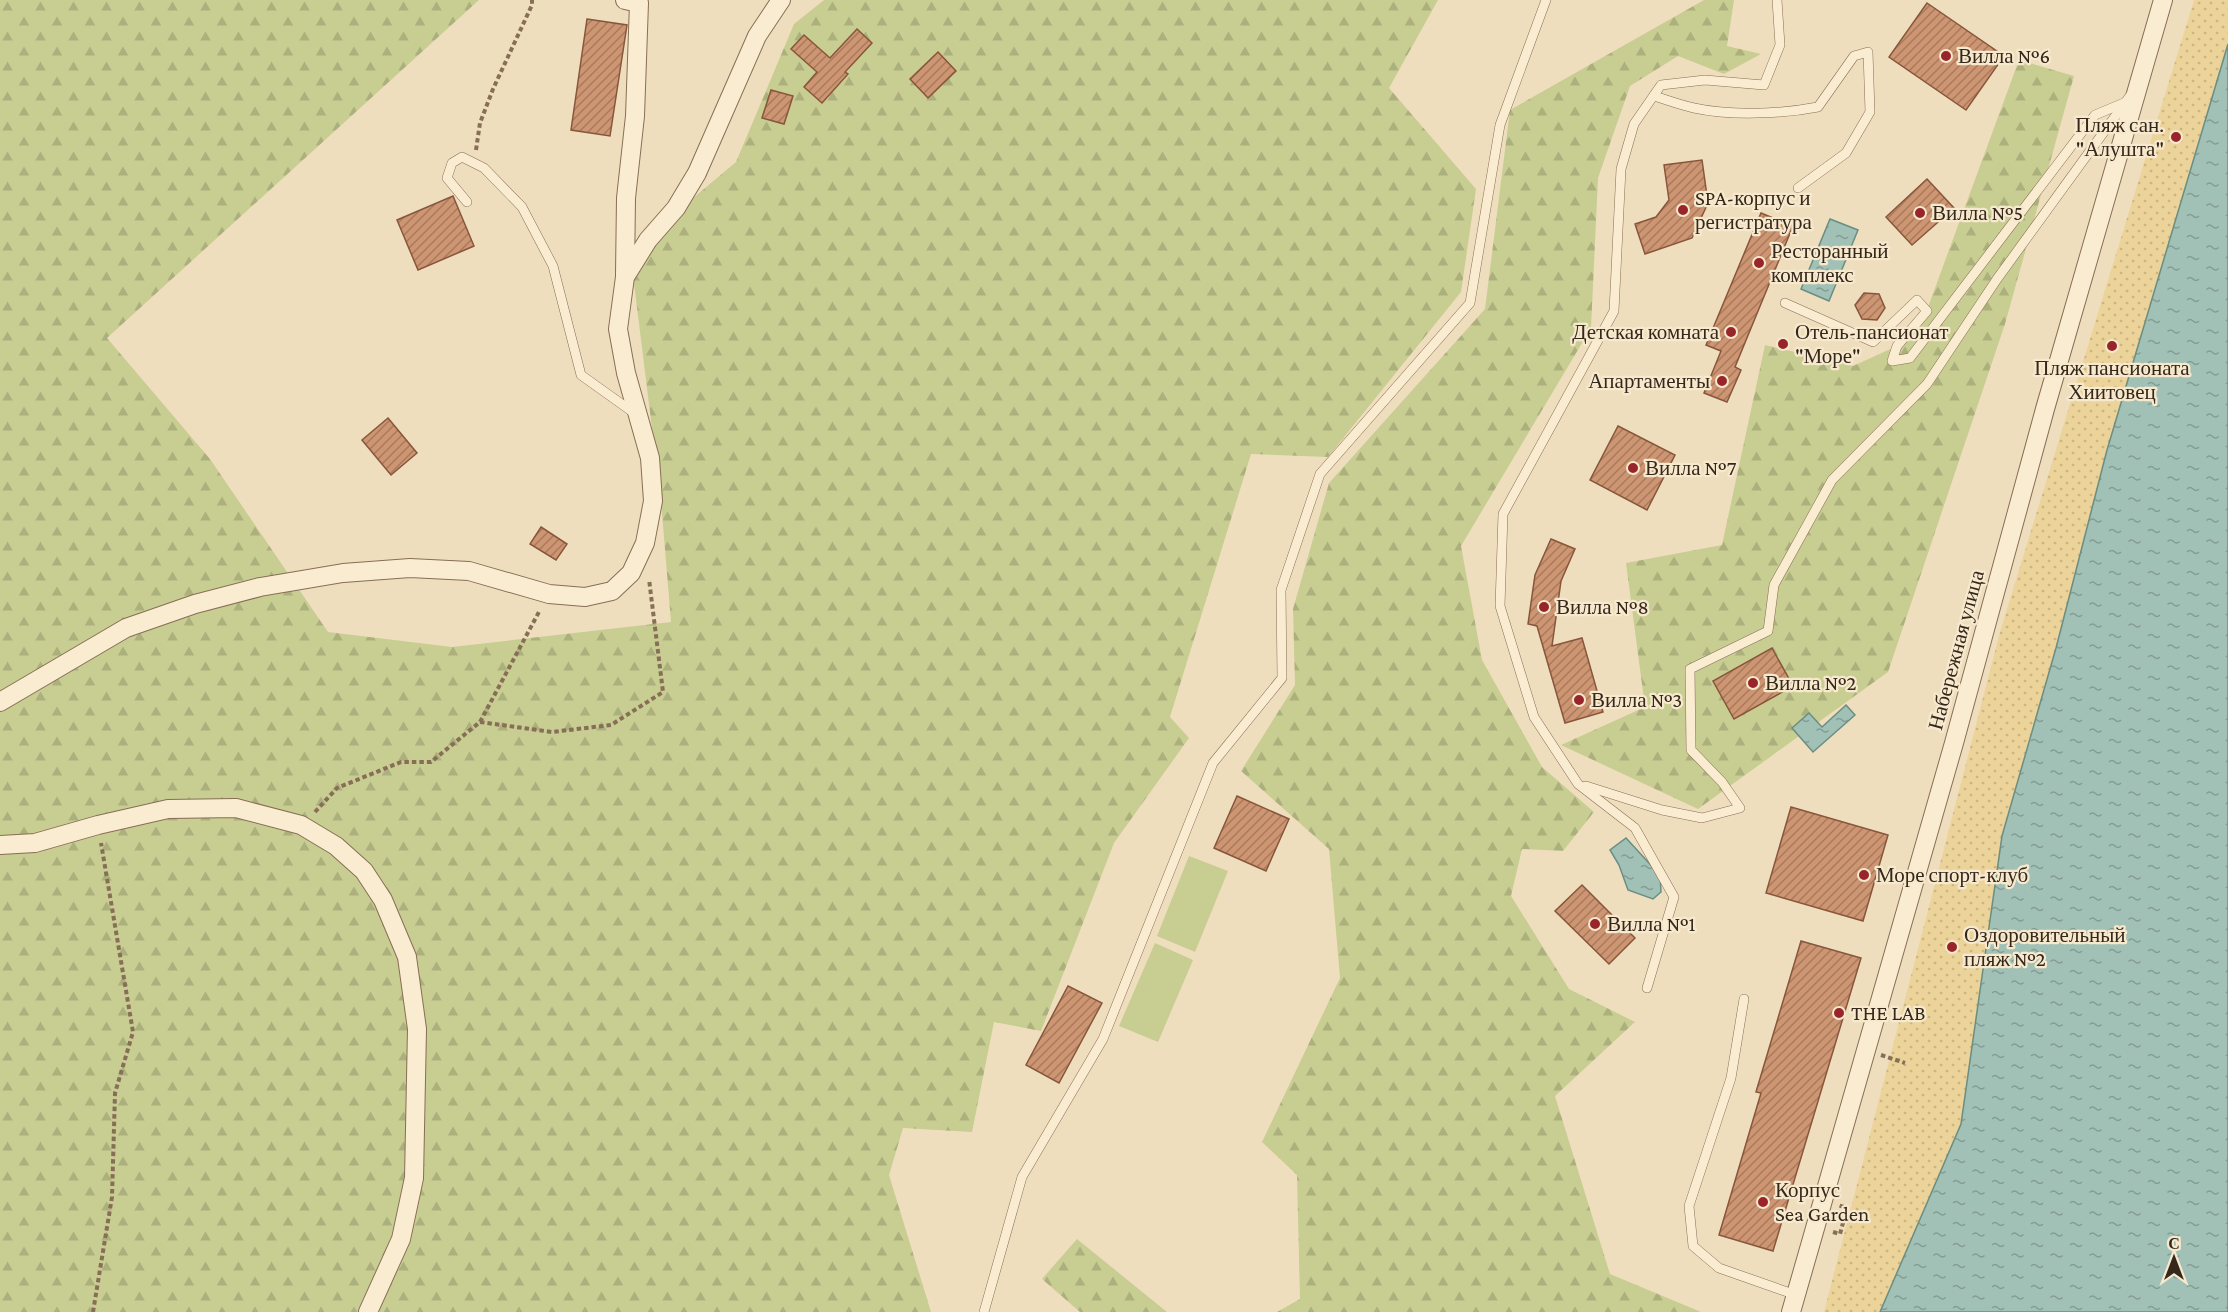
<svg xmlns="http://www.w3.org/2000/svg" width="2228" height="1312" font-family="'Crimson Pro',serif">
  <defs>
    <pattern id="forest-firs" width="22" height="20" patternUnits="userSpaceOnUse" patternTransform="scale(1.5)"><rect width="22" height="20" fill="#c8cd92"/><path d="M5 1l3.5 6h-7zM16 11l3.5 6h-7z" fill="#acb07d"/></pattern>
    <pattern id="sand-dots" width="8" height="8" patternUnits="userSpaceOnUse" patternTransform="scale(1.5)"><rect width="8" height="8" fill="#ecd399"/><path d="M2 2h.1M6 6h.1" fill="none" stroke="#cbb583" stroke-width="1.8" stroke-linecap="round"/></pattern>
    <pattern id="water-ripples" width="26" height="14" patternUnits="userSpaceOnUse" patternTransform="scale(1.5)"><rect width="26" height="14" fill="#a1c0b6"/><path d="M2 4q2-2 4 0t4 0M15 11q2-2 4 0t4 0" fill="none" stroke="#849c93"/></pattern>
    <pattern id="building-hatch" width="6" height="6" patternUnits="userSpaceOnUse" patternTransform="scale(1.5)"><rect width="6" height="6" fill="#ce9572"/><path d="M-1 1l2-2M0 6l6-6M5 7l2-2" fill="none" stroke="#a87a5d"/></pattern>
  </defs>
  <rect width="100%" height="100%" fill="#efdebe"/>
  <g fill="#c8cd92">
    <path d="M 1189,856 L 1228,871 L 1195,952 L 1157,936 Z"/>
    <path d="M 1155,943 L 1193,960 L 1158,1042 L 1119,1026 Z"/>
  </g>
  <g fill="url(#forest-firs)">
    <path d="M 0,0 L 479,0 L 107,338 L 210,459 L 328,632 L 452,647 L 671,622 L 661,501 L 630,251 L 736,162 L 794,24 L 824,0 L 1438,0 L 1389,88 L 1476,189 L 1461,292 L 1328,457 L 1251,454 L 1170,717 L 1189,738 L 1114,843 L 1041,1031 L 994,1022 L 972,1132 L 903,1128 L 889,1175 L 931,1312 L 0,1312 Z"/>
    <path d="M 1704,0 L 1734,0 L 1727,46 L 1761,54 L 1724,74 L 1678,56 L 1630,86 L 1598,178 L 1591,328 L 1461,546 L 1482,660 L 1542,767 L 1594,812 L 1563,851 L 1522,849 L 1511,896 L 1569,989 L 1635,1022 L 1555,1096 L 1610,1274 L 1701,1312 L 1277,1312 L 1300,1299 L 1297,1175 L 1262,1142 L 1340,978 L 1329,849 L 1241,771 L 1295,685 L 1293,609 L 1329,483 L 1485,309 L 1510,110 Z"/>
    <path d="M 2019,60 L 2074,76 L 2005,324 L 1888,672 L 1698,809 L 1561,745 L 1645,707 L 1626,563 L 1722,545 L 1765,345 L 1853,366 L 1917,337 Z"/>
    <path d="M 1077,1239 L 1167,1312 L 1080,1312 L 1042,1279 Z"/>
  </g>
  <path fill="url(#sand-dots)" d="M 2194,0 L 2228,0 L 2228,44 L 2107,450 L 2056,648 L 2002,836 L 1961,1124 L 1880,1312 L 1824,1312 L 2000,632 Z"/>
  <g fill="url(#water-ripples)" stroke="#698e83" stroke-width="1.5">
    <path d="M 2228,44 L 2228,1312 L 1880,1312 L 1961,1124 L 2002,836 L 2056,648 L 2107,450 Z"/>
    <path d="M 1830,219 L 1858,230 L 1829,301 L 1801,289 Z"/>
    <path d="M 1846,705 L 1855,715 L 1813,752 L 1792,728 L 1809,713 L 1822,727 Z"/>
    <path d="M 1626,838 L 1660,875 L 1661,892 L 1653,899 L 1628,890 L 1619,865 L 1610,850 Z"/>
  </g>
  <g fill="url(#building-hatch)" stroke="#87563b" stroke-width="1.5">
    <path d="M 1927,3 L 2004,56 L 1966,110 L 1889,57 Z"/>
    <path d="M 587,19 L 627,25 L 610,136 L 571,130 Z"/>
    <path d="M 857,29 L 872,43 L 845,72 L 848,74 L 822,103 L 804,87 L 817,72 L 791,49 L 804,35 L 830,58 Z"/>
    <path d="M 938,52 L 956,71 L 928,98 L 910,79 Z"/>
    <path d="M 771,90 L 793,96 L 784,124 L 762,118 Z"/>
    <path d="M 1702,160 L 1708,203 L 1692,238 L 1645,254 L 1635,224 L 1656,217 L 1669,200 L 1664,165 Z"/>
    <path d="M 1927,179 L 1954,208 L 1912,245 L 1886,217 Z"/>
    <path d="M 453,196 L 474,246 L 418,270 L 397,220 Z"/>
    <path d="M 1761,213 L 1793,226 L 1735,367 L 1741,370 L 1727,402 L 1704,393 L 1721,351 L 1706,345 Z"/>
    <path d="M 1864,293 L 1879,294 L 1885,308 L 1877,320 L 1862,319 L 1855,305 Z"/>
    <path d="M 388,418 L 417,453 L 391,475 L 362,440 Z"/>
    <path d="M 1618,426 L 1675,455 L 1647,510 L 1590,480 Z"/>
    <path d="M 541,527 L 567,544 L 556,560 L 530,544 Z"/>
    <path d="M 1551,539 L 1575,549 L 1561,581 L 1552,646 L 1582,638 L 1603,712 L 1565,723 L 1537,626 L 1528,624 L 1535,575 Z"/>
    <path d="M 1772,648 L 1793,686 L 1734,719 L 1713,681 Z"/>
    <path d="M 1237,796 L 1289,819 L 1266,871 L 1214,848 Z"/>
    <path d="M 1791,807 L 1888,835 L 1863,921 L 1766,893 Z"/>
    <path d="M 1582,885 L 1635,938 L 1609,964 L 1555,911 Z"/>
    <path d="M 1801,941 L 1861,958 L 1773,1251 L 1719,1235 L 1761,1093 L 1756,1092 Z"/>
    <path d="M 1068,986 L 1102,1003 L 1059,1083 L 1026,1065 Z"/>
  </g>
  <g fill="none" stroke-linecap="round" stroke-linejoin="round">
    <defs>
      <g id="lane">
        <path d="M 1654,96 C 1667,100 1680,105 1694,108 C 1730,116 1782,114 1818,107 L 1854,56 L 1868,52 L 1870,112 L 1846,153 L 1798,188"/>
        <path d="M 467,202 L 447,178 L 452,163 L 462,157 L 484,168 L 522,207 L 553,266 L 581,375 L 637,415"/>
        <path d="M 1785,303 L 1873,342 L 1917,300 L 1927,311 L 1897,346 L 1892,361 L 1910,358 L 2095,115 L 2126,102"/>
        <path d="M 1586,786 L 1662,810 L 1702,818 L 1740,808 L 1722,782 L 1691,750 L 1690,669 L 1768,631 L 1774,585 L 1832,480 L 1927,384 L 1997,279 L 2130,96"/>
        <path d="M 1647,988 L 1674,897 L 1635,828 L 1578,784 L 1534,717 L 1500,606 L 1503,514 L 1614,311 L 1621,169 L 1634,124 L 1661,85 L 1705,80 L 1764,85 L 1780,45 L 1777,0"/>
        <path d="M 1744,999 L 1731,1078 L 1689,1206 L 1693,1246 L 1719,1268 L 1796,1295"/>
        <path d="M 984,1312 L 1022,1177 L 1103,1039 L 1213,763 L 1282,678 L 1281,590 L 1320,474 L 1470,303 L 1500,125 L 1546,0"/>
      </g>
      <g id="street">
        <path d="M 625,275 L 626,198 L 635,116 L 639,3 L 625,0"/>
        <path d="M 0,702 L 126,628 L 195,604 L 260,587 L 343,573 L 410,568 L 469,571 L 549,594 L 585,597 L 612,591 L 631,573 L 645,543 L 653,501 L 650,458 L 626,373 L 618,329 L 625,277 L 648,240 L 676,208 L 697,173 L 757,36 L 781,0"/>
        <path d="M 0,845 L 35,843 L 98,825 L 168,809 L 236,808 L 301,825 L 336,846 L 364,871 L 383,900 L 407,957 L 417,1029 L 414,1178 L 401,1239 L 368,1312"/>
        <path d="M 1791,1312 L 1954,743 L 2045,409 L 2163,0"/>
      </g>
    </defs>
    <use href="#lane" stroke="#876e56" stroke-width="10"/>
    <use href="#street" stroke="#876e56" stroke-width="20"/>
    <g stroke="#876e56" stroke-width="4" stroke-dasharray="4.5 3" stroke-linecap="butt">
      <path d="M 476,150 L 480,123 L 493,89 L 532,5 L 532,0"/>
      <path d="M 480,722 L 552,732 L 611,725 L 663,692 L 649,579"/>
      <path d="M 315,812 L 337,788 L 401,762 L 431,762 L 480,722 L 540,610"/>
      <path d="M 1881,1055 L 1905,1063"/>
      <path d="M 1833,1232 L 1840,1234 L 1847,1208 L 1838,1205"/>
      <path d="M 93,1312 L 112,1197 L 115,1093 L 133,1032 L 101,843"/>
    </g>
    <use href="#lane" stroke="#faecd1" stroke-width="9"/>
    <use href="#street" stroke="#faecd1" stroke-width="18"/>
  </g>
  <g fill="#98252a" stroke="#f6e9cd" stroke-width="2">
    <circle cx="1946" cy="56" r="6"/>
    <circle cx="2176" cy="137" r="6"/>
    <circle cx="1683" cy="210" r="6"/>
    <circle cx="1920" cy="213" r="6"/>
    <circle cx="1759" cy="263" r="6"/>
    <circle cx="1731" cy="332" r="6"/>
    <circle cx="1783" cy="344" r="6"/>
    <circle cx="2112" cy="346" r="6"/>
    <circle cx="1722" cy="381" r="6"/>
    <circle cx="1633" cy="468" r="6"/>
    <circle cx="1544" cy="607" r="6"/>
    <circle cx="1753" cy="683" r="6"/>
    <circle cx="1579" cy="700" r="6"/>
    <circle cx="1864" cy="875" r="6"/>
    <circle cx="1595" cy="924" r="6"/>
    <circle cx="1952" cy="947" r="6"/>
    <circle cx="1839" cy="1013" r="6"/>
    <circle cx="1763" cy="1202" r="6"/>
  </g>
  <g text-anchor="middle" stroke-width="4.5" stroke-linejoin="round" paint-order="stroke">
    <g font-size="21" fill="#36271b" stroke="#f6e9cd" text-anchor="start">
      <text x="1958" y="63">Вилла №6</text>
      <text x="2164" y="132" text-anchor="end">Пляж сан.<tspan x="2164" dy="24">"Алушта"</tspan></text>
      <text x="1695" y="205">SPA-корпус и<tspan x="1695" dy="24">регистратура</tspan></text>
      <text x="1932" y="220">Вилла №5</text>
      <text x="1771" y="258">Ресторанный<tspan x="1771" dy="24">комплекс</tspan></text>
      <text x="1719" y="339" text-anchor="end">Детская комната</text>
      <text x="1795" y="339">Отель-пансионат<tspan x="1795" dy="24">"Море"</tspan></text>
      <text x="2112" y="375" text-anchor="middle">Пляж пансионата<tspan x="2112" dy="24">Хиитовец</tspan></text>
      <text x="1710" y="388" text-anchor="end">Апартаменты</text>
      <text x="1645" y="475">Вилла №7</text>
      <text x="1556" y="614">Вилла №8</text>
      <text x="1765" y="690">Вилла №2</text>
      <text x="1591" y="707">Вилла №3</text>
      <text x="1876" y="882">Море спорт-клуб</text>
      <text x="1607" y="931">Вилла №1</text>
      <text x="1964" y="942">Оздоровительный<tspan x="1964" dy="24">пляж №2</tspan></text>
      <text x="1851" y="1020">THE LAB</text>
      <text x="1775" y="1197">Корпус<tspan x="1775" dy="24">Sea Garden</tspan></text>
    </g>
    <g font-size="21" fill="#36271b" stroke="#f6e9cd">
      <text transform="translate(1956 650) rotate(-75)" y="7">Набережная улица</text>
    </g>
  </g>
  <g transform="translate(2174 1258)" stroke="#f6e9cd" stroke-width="4.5" paint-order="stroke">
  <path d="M0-4.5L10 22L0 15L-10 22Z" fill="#36271b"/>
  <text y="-9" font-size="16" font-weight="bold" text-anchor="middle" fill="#36271b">С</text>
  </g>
</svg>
